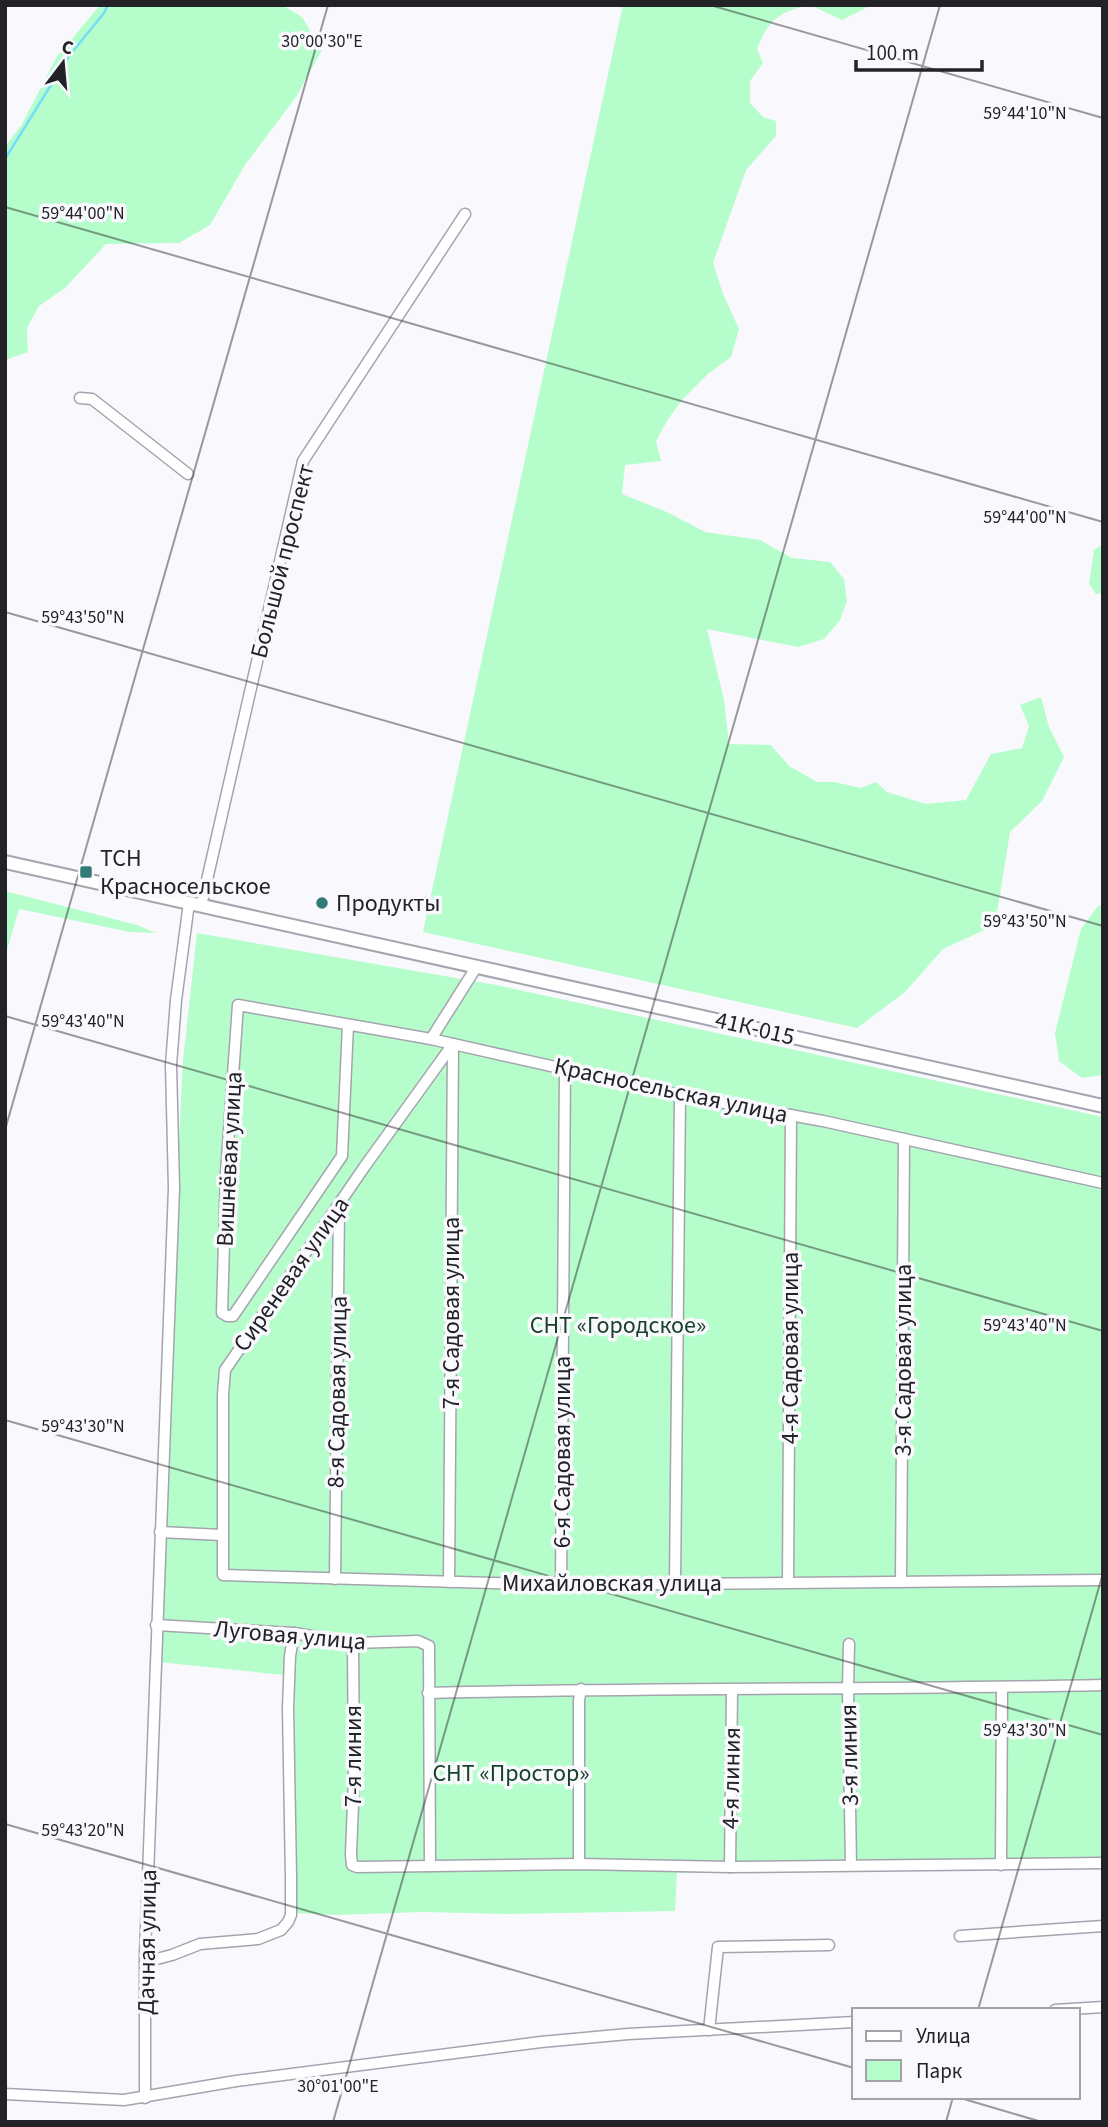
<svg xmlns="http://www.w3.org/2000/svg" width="1108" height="2127" font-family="'Source Sans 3',sans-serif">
  <rect width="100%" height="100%" fill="#f8f8fd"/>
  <g fill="#b6fdcc">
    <path d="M 100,5 L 282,5 L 302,17 L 322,50 L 296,97 L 245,165 L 210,225 L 179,243 L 106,244 L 65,288 L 39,306 L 27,328 L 28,352 L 5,360 L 5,147 L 22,124 L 56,58 Z"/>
    <path d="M 623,5 L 808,5 C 778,13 769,19 757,49 L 763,63 L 750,81 L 750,103 L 763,117 L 776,121 L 776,136 L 746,170 L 713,263 L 723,294 L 739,329 L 731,357 L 709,373 L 683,399 L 668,419 L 656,441 L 661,461 L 625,465 L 622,494 L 669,513 L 705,532 L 760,540 L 792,558 L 830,562 L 844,579 L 847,601 L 840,620 L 824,639 L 798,647 L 707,629 L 724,700 L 729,744 L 771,745 L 789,766 L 817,782 L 834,782 L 861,788 L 876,782 L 887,792 L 926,804 L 966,800 L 991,754 L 1022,748 L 1029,726 L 1020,705 L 1041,697 L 1049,727 L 1064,757 L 1042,801 L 1010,832 L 995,925 L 943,949 L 905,992 L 857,1028 L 423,932 Z"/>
    <path d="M 810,5 L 872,5 L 842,20 Z"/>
    <path d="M 1103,544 L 1103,593 L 1096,594 L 1089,584 L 1094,550 Z"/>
    <path d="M 5,891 L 137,925 L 156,933 L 130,932 L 19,909 L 5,957 Z"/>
    <path d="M 1103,905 L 1103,1075 L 1082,1078 L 1059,1061 L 1055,1033 L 1081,929 L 1098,906 Z"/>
    <path d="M 197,933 L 496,985 L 1103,1117 L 1103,1869 L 677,1873 L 675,1911 L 507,1914 L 422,1912 L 337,1915 L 296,1913 L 294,1676 L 158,1662 L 170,1316 L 183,1061 Z"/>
  </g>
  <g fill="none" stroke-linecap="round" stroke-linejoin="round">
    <path stroke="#76ddf8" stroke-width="2.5" d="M 5,159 L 69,56 L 104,13 L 108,5"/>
    <defs>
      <g id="minor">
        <path d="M 80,398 L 92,399 L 188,474"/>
        <path d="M 201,906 L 303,461 L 465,214"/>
        <path d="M 348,1025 L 342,1156 L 233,1316 L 227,1316 L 222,1313 L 226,1173 L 238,1005 L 431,1039 L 680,1095 L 823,1121 L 1103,1183"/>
        <path d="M 431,1039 L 477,966"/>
        <path d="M 453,1044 L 365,1166 L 225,1370 L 223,1395 L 223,1575 L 561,1585 L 1103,1580"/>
        <path d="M 160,1532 L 222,1535"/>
        <path d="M 335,1579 L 339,1205"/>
        <path d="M 449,1582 L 453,1045"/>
        <path d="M 788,1582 L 791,1115"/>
        <path d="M 901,1582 L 904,1139"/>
        <path d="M 675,1583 L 680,1095"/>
        <path d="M 561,1585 L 565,1068"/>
        <path d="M 156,1625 L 294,1633 L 353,1643 L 418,1641 L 429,1646 L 430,1866"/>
        <path d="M 353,1643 L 354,1779 L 351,1854 L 352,1865 L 357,1867 L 579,1864 L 730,1867 L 1103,1863"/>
        <path d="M 849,1644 L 848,1689 L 851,1865"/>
        <path d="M 428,1693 C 653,1687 878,1690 1103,1685"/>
        <path d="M 579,1864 L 579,1700 L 581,1689"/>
        <path d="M 1001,1865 L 1002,1687"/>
        <path d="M 730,1867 L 732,1690"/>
        <path d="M 960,1936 L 1103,1926"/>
        <path d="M 145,1962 L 172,1955 L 200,1944 L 258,1939 L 281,1930 L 288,1922 L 291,1915 L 291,1878 L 288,1708 L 290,1656 L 294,1633"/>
        <path d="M 1055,2010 L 1103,2007"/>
        <path d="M 709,2030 L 718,1947 L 829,1945"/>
        <path d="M 5,2094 L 124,2100 L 236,2081 L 541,2042 L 628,2034 L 854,2022"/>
        <path d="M 145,2098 L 145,1955 L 174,1188 L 171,1065 L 176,1000 L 189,903"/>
      </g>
      <path id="major" d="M 5,862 L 1103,1106"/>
    </defs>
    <use href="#minor" stroke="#a4a4af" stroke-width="13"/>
    <use href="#major" stroke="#a4a4af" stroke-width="16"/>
    <use href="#minor" stroke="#fff" stroke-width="10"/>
    <use href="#major" stroke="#fff" stroke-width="12"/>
  </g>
  <path fill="none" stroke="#232327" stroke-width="2" stroke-opacity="0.45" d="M 710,5 L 1103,118M 5,207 L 1103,522M 5,612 L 1103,926M 5,1016 L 1103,1331M 5,1130 L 328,5M 5,1420 L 1103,1735M 5,1824 L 854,2068M 978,2010 L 1103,1573M 957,2097 L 1042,2122M 333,2122 L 940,5M 946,2122 L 953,2097"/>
  <g fill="#327b79" stroke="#f8f8fd" stroke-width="2.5">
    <rect x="79" y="865" width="14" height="14" rx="3.5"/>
    <circle cx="322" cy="903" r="7"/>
  </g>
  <g text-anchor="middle" stroke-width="7" stroke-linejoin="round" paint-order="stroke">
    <g font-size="24" fill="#232327" stroke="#f8f8fd">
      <text transform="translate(282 561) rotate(-76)" y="8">Большой проспект</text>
      <text transform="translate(755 1028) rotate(13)" y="8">41К-015</text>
      <text transform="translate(671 1090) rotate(12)" y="8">Красносельская улица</text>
      <text transform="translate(229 1159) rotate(-87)" y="8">Вишнёвая улица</text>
      <text transform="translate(291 1274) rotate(-55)" y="8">Сиреневая улица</text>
      <text transform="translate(451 1313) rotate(-90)" y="8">7-я Садовая улица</text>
      <text transform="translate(790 1348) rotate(-90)" y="8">4-я Садовая улица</text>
      <text transform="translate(903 1360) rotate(-90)" y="8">3-я Садовая улица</text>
      <text transform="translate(337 1392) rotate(-89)" y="8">8-я Садовая улица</text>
      <text transform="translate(562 1452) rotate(-90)" y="8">6-я Садовая улица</text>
      <text x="612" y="1591">Михайловская улица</text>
      <text transform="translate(290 1635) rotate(5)" y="8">Луговая улица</text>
      <text transform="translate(849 1755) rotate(-91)" y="8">3-я линия</text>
      <text transform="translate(353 1756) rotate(-90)" y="8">7-я линия</text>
      <text transform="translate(731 1778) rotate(-89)" y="8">4-я линия</text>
      <text transform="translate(147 1942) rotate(-89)" y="8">Дачная улица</text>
    </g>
    <g font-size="24" fill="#232327" stroke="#f8f8fd" text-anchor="start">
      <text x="100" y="866">ТСН<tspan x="100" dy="28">Красносельское</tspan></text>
      <text x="336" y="911">Продукты</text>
    </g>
    <g font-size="24" fill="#194129" stroke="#f8f8fd">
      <text x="618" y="1333">СНТ «Городское»</text>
      <text x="511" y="1781">СНТ «Простор»</text>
    </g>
  </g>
  <g font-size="18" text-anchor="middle" fill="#232327" stroke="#f8f8fd" stroke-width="7" stroke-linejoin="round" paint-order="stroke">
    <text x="322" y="47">30°00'30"E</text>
    <text x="1025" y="119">59°44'10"N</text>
    <text x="83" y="219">59°44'00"N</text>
    <text x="1025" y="523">59°44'00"N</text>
    <text x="83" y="623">59°43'50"N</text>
    <text x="1025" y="927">59°43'50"N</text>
    <text x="83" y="1027">59°43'40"N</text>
    <text x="1025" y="1331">59°43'40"N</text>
    <text x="83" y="1432">59°43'30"N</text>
    <text x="1025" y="1736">59°43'30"N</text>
    <text x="83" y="1836">59°43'20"N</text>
    <text x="338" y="2092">30°01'00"E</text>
  </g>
  <rect width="1108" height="2127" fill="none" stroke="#232327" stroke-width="14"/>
  <rect x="852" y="2008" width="228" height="91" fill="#f8f8fd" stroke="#a3a3a7" stroke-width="2"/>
  <rect x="866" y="2031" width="35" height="10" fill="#ffffff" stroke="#a3a3a7" stroke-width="2"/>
  <text x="916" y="2043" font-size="21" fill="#232327">Улица</text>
  <rect x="866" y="2060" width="35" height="21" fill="#b6fdcc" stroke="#a3a3a7" stroke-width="2"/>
  <text x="916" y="2078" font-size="21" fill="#232327">Парк</text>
  <g transform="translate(63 63) rotate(16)" stroke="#f8f8fd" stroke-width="5" paint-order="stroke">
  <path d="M0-5L12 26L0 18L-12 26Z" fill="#232327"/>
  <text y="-10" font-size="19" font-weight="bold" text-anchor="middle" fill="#232327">С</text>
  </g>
  <path d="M856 60v10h126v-10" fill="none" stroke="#232327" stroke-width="3.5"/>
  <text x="866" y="60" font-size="21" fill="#232327" stroke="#f8f8fd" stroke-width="5" paint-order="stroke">100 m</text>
</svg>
